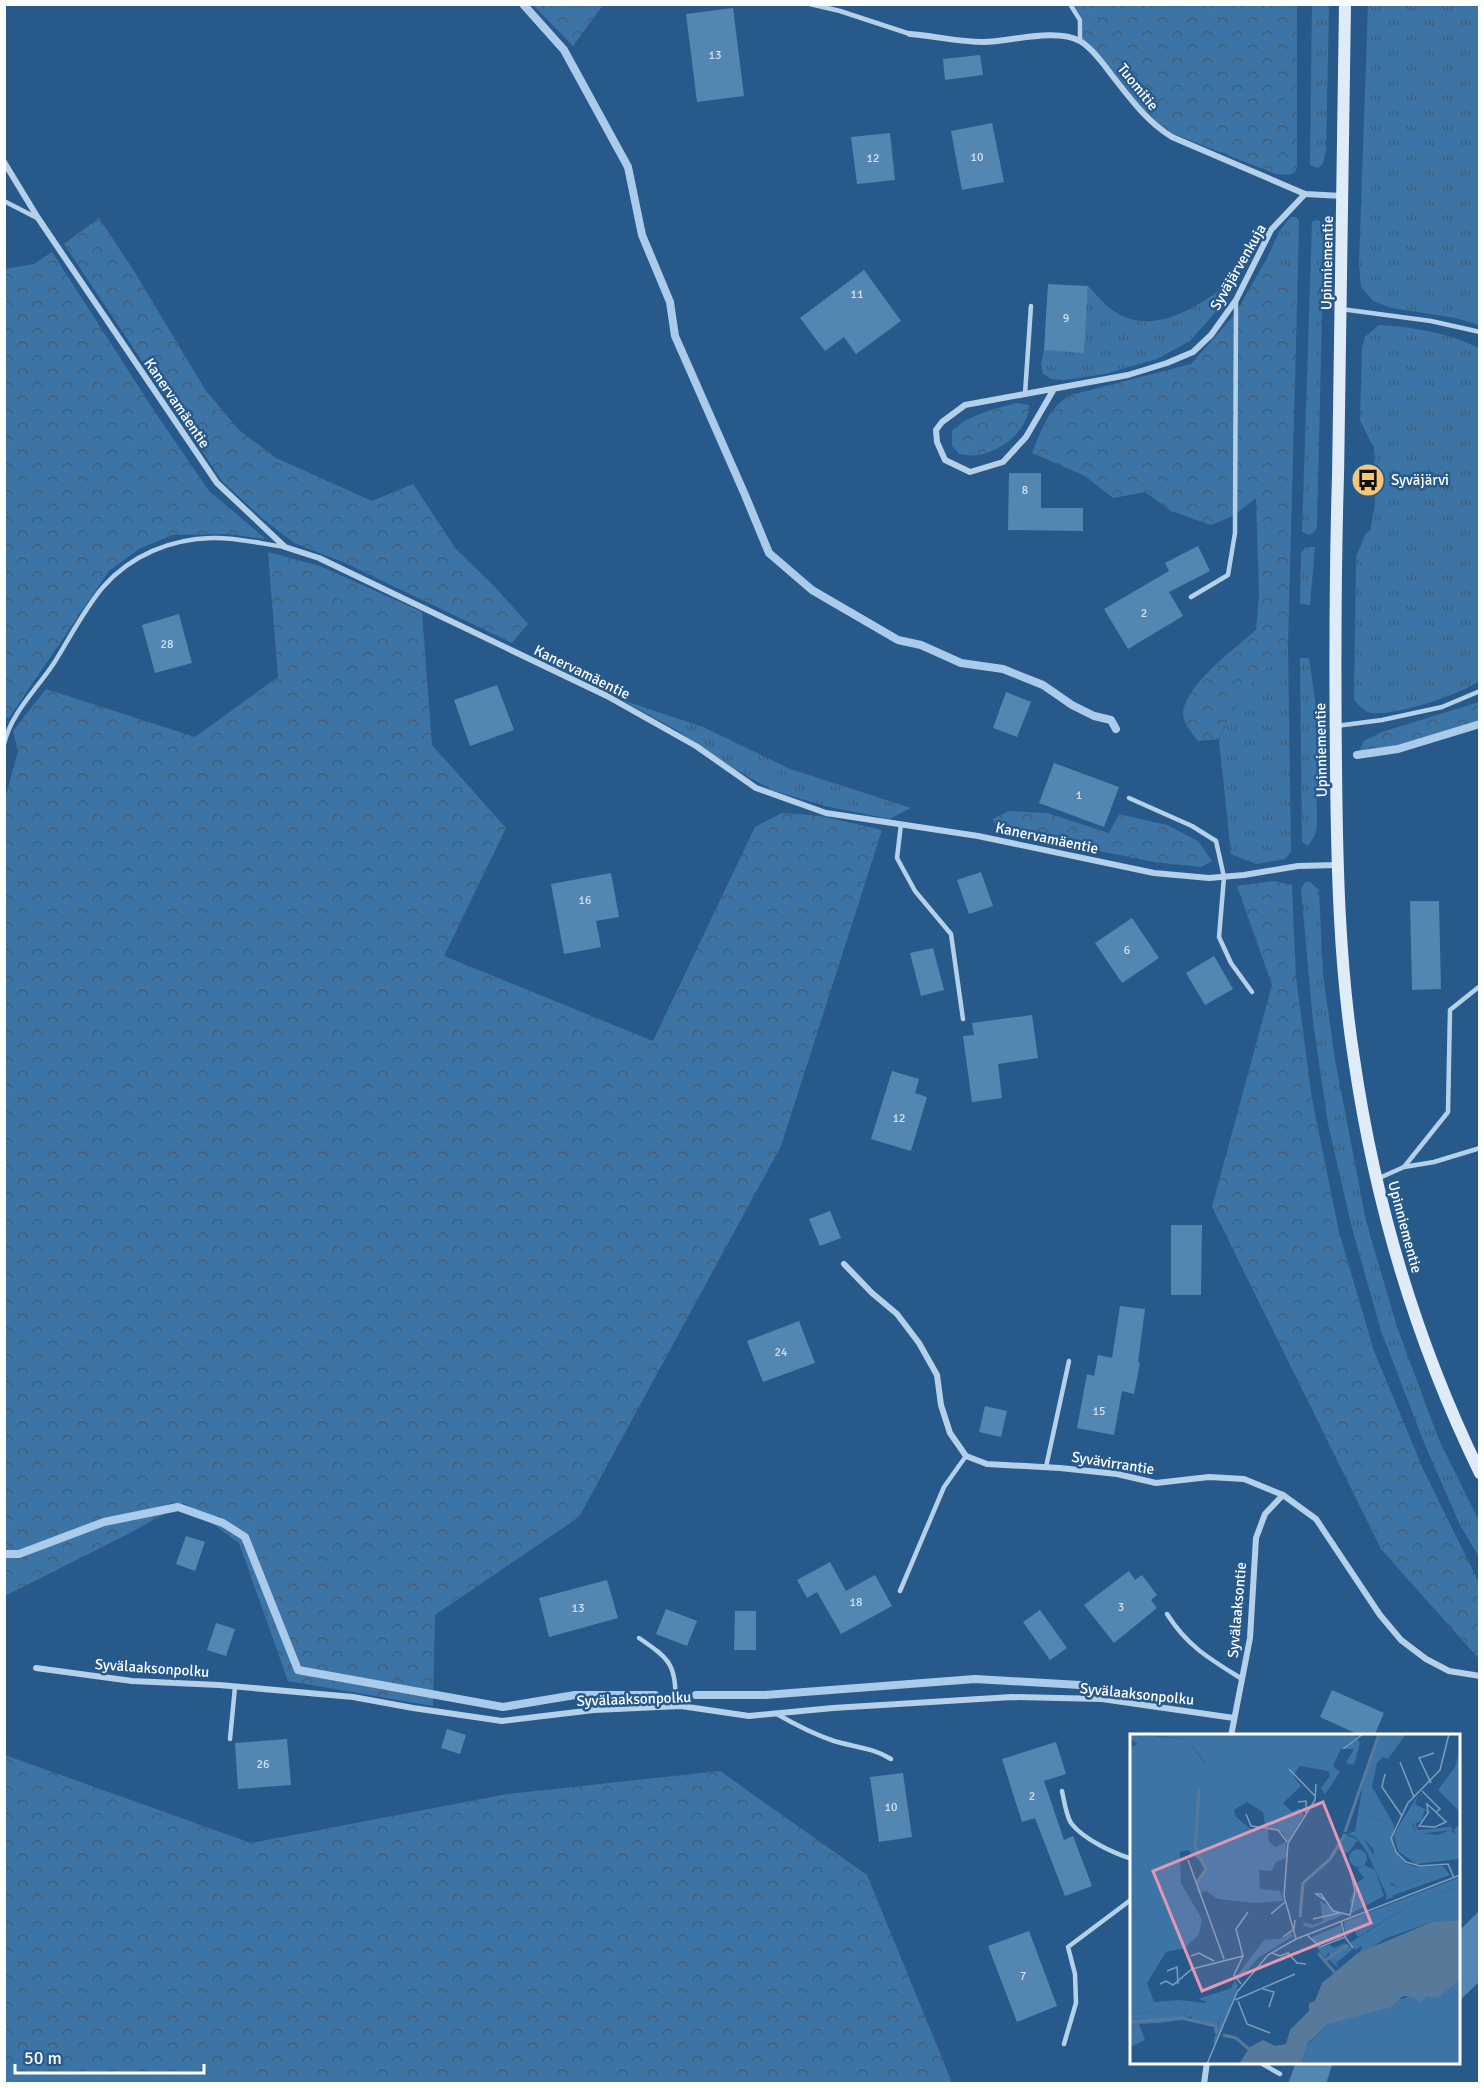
<svg xmlns="http://www.w3.org/2000/svg" width="1484" height="2088" font-family="Signika,sans-serif">
  <defs>
    <pattern id="grass-tufts" width="24" height="20" patternUnits="userSpaceOnUse" patternTransform="scale(1.5)"><rect width="24" height="20" fill="#3c74a6"/><path d="M3 7l-1-3M5 7V3M7 7l1-3M15 17l-1-3M17 17v-4M19 17l1-3" fill="none" stroke="#455e74"/></pattern>
    <pattern id="forest-crowns" width="20" height="18" patternUnits="userSpaceOnUse" patternTransform="scale(1.5)"><rect width="20" height="18" fill="#3c74a6"/><path d="M2 6a3 3 0 1 1 6 0M12 15a3 3 0 1 1 6 0" fill="none" stroke="#455e74"/></pattern>
  </defs>
  <rect width="100%" height="100%" fill="#275a8a"/>
  <g fill="url(#grass-tufts)">
    <path d="M 1312,5 L 1329,5 L 1326,151 L 1323,163 L 1318,168 L 1310,165 Z"/>
    <path d="M 1368,5 L 1479,5 L 1479,325 L 1455,318 L 1392,308 L 1373,301 L 1361,287 L 1359,264 Z"/>
    <path d="M 1291,217 L 1296,217 L 1299,221 L 1297,306 L 1281,271 L 1266,260 L 1280,230 Z"/>
    <path d="M 1316,220 L 1320,221 L 1324,231 L 1317,527 L 1314,532 L 1309,535 L 1302,532 L 1312,222 Z"/>
    <path d="M 1088,286 C 1096,294 1105,306 1115,312 C 1152,335 1193,310 1222,288 L 1229,290 L 1226,300 L 1190,341 L 1157,359 L 1105,374 L 1064,380 L 1051,379 L 1043,374 L 1041,364 L 1044,350 L 1084,352 Z"/>
    <path d="M 1379,325 C 1412,327 1451,333 1480,349 L 1479,681 C 1462,694 1389,719 1368,712 C 1362,710 1358,704 1354,700 L 1356,557 L 1366,533 L 1370,531 L 1375,505 L 1374,446 L 1372,445 L 1360,420 L 1362,348 L 1365,337 Z"/>
    <path d="M 1305,547 L 1315,547 L 1310,605 L 1300,604 L 1301,554 Z"/>
    <path d="M 1288,645 L 1291,852 L 1285,859 L 1256,864 L 1231,854 L 1219,740 L 1231,713 L 1253,683 Z"/>
    <path d="M 1300,658 L 1309,658 L 1316,707 L 1317,826 L 1315,835 L 1308,846 L 1302,842 Z"/>
    <path d="M 622,700 L 703,727 L 790,769 L 911,808 L 889,819 L 825,806 L 772,790 L 736,770 L 678,731 Z"/>
    <path d="M 1305,882 L 1310,882 L 1319,890 L 1323,975 L 1335,1060 L 1366,1221 L 1397,1327 L 1439,1440 L 1479,1521 L 1479,1557 L 1460,1525 L 1425,1445 L 1381,1331 L 1352,1228 L 1328,1124 L 1313,1022 L 1301,889 Z"/>
  </g>
  <g fill="url(#forest-crowns)">
    <path d="M 533,5 L 603,5 L 573,46 Z"/>
    <path d="M 1074,5 L 1297,5 L 1297,167 L 1295,172 L 1289,175 L 1276,174 L 1174,134 L 1157,124 L 1144,110 L 1102,57 L 1082,39 L 1083,19 Z"/>
    <path d="M 99,218 L 134,271 L 206,391 L 239,430 L 276,458 L 372,501 L 413,484 L 456,549 L 495,587 L 528,624 L 512,643 L 343,562 L 294,543 L 262,518 L 222,481 L 64,244 Z"/>
    <path d="M 52,252 L 155,412 L 209,491 L 266,539 L 228,534 L 172,535 L 139,549 L 109,571 L 9,718 L 4,717 L 5,269 L 34,264 Z"/>
    <path d="M 1266,260 L 1281,271 L 1297,306 L 1288,645 L 1253,683 L 1231,713 L 1219,739 L 1198,741 C 1194,735 1188,729 1185,722 C 1172,694 1237,647 1256,630 L 1259,595 L 1256,498 L 1233,516 L 1211,525 L 1171,511 L 1145,492 L 1113,498 L 1085,476 L 1032,453 C 1042,429 1048,408 1071,395 L 1191,364 L 1235,314 Z"/>
    <path d="M 1017,403 L 1029,405 C 1029,429 1002,452 978,455 C 972,456 965,455 959,454 L 952,446 L 952,431 C 970,414 994,409 1017,403 Z"/>
    <path d="M 268,552 L 320,566 L 422,612 L 432,745 L 506,828 L 444,956 L 653,1041 L 755,827 L 782,813 L 821,816 L 882,830 L 781,1146 L 579,1517 L 435,1615 L 433,1706 L 288,1681 L 239,1543 L 184,1503 L 126,1535 L 5,1596 L 4,803 L 18,751 L 13,731 L 46,689 L 195,737 L 278,677 Z"/>
    <path d="M 1479,702 L 1479,724 L 1398,749 L 1357,755 L 1364,741 L 1382,732 Z"/>
    <path d="M 1009,811 L 1047,813 L 1109,833 L 1119,814 L 1167,825 L 1198,841 L 1212,861 L 1201,867 L 1154,862 L 1040,839 L 997,828 L 993,819 Z"/>
    <path d="M 1274,881 L 1292,885 L 1296,978 L 1312,1099 L 1339,1232 L 1374,1351 L 1423,1469 L 1479,1583 L 1479,1659 L 1381,1549 L 1212,1207 L 1272,985 L 1237,886 Z"/>
    <path d="M 5,1755 L 251,1843 L 507,1794 L 720,1771 L 867,1875 L 951,2080 L 951,2083 L 5,2083 Z"/>
  </g>
  <g fill="none" stroke-linecap="round" stroke-linejoin="round">
    <g stroke="#aaccea" stroke-width="8">
      <path d="M 523,4 L 564,50 L 628,167 L 642,235 L 670,302 L 675,336 L 745,495 L 769,553 L 812,590 L 898,640 L 921,645 L 961,663 L 1003,669 L 1043,685 L 1072,705 L 1094,716 L 1111,720 L 1116,729"/>
      <path d="M 1357,755 L 1398,749 L 1480,724"/>
      <path d="M 4,1554 L 19,1554 L 104,1522 L 178,1507 L 223,1523 L 245,1537 L 298,1670 L 503,1707 L 575,1695 L 655,1695"/>
      <path d="M 696,1695 L 765,1695 L 975,1679 L 1080,1685"/>
    </g>
  </g>
  <g fill="#5486b2">
    <path d="M 733,8 L 744,96 L 697,102 L 686,14 Z"/>
    <path d="M 980,55 L 983,75 L 945,80 L 943,59 Z"/>
    <path d="M 992,123 L 1004,182 L 962,190 L 951,131 Z"/>
    <path d="M 890,133 L 895,180 L 857,184 L 851,137 Z"/>
    <path d="M 864,270 L 901,321 L 856,354 L 844,337 L 825,351 L 800,318 Z"/>
    <path d="M 1048,284 L 1088,286 L 1084,353 L 1044,350 Z"/>
    <path d="M 1009,473 L 1041,473 L 1041,508 L 1083,508 L 1083,531 L 1008,530 Z"/>
    <path d="M 1198,546 L 1210,571 L 1169,592 L 1183,616 L 1128,649 L 1104,609 L 1169,571 L 1165,563 Z"/>
    <path d="M 179,614 L 192,663 L 155,673 L 142,625 Z"/>
    <path d="M 497,685 L 514,730 L 470,746 L 454,700 Z"/>
    <path d="M 1006,692 L 1031,702 L 1017,737 L 993,728 Z"/>
    <path d="M 1054,763 L 1119,787 L 1104,827 L 1039,803 Z"/>
    <path d="M 981,872 L 993,906 L 969,914 L 957,880 Z"/>
    <path d="M 611,873 L 619,917 L 596,921 L 601,947 L 564,954 L 551,884 Z"/>
    <path d="M 1410,901 L 1439,901 L 1441,989 L 1412,990 Z"/>
    <path d="M 1132,918 L 1159,958 L 1122,983 L 1095,943 Z"/>
    <path d="M 933,948 L 944,990 L 921,996 L 910,953 Z"/>
    <path d="M 1214,956 L 1233,989 L 1205,1005 L 1186,973 Z"/>
    <path d="M 1032,1015 L 1038,1058 L 998,1064 L 1002,1098 L 972,1102 L 963,1036 L 974,1035 L 972,1023 Z"/>
    <path d="M 892,1071 L 919,1079 L 915,1093 L 927,1097 L 911,1151 L 871,1139 Z"/>
    <path d="M 830,1211 L 841,1238 L 820,1246 L 809,1219 Z"/>
    <path d="M 1171,1225 L 1202,1225 L 1201,1295 L 1171,1295 Z"/>
    <path d="M 1120,1306 L 1145,1309 L 1138,1362 L 1140,1363 L 1134,1394 L 1122,1391 L 1114,1435 L 1077,1428 L 1087,1374 L 1094,1376 L 1098,1355 L 1112,1358 Z"/>
    <path d="M 799,1321 L 815,1363 L 763,1382 L 747,1341 Z"/>
    <path d="M 985,1406 L 1007,1411 L 1001,1437 L 979,1432 Z"/>
    <path d="M 186,1536 L 205,1542 L 195,1571 L 176,1564 Z"/>
    <path d="M 830,1562 L 846,1591 L 875,1575 L 892,1606 L 841,1634 L 817,1592 L 807,1598 L 797,1580 Z"/>
    <path d="M 1129,1571 L 1135,1580 L 1142,1575 L 1157,1595 L 1151,1600 L 1157,1608 L 1114,1643 L 1084,1605 Z"/>
    <path d="M 607,1580 L 618,1618 L 549,1637 L 539,1598 Z"/>
    <path d="M 666,1609 L 697,1621 L 687,1646 L 656,1634 Z"/>
    <path d="M 1040,1610 L 1067,1648 L 1050,1660 L 1023,1622 Z"/>
    <path d="M 735,1611 L 756,1611 L 756,1650 L 734,1650 Z"/>
    <path d="M 216,1623 L 235,1629 L 226,1656 L 207,1650 Z"/>
    <path d="M 1332,1690 L 1384,1713 L 1374,1736 L 1362,1736 L 1320,1717 Z"/>
    <path d="M 447,1729 L 466,1735 L 460,1754 L 441,1748 Z"/>
    <path d="M 287,1739 L 291,1785 L 238,1789 L 235,1743 Z"/>
    <path d="M 1056,1742 L 1066,1774 L 1044,1781 L 1064,1840 L 1073,1836 L 1092,1886 L 1065,1896 L 1035,1818 L 1022,1822 L 1002,1759 Z"/>
    <path d="M 903,1773 L 912,1837 L 879,1842 L 870,1777 Z"/>
    <path d="M 1479,1911 L 1479,1982 L 1458,2002 L 1458,1932 Z"/>
    <path d="M 1029,1931 L 1057,2006 L 1017,2022 L 988,1946 Z"/>
    <path d="M 1296,2062 L 1333,2062 L 1326,2084 L 1288,2084 Z"/>
  </g>
  <g fill="none" stroke-linecap="round" stroke-linejoin="round">
    <g stroke="#b5d1e9" stroke-width="4.5">
      <path d="M 810,4 L 840,11 L 910,34"/>
      <path d="M 1070,4 L 1080,20 L 1080,41"/>
      <path d="M 4,201 L 37,218"/>
      <path d="M 1341,309 L 1431,321 L 1480,332"/>
      <path d="M 1025,394 L 1031,306"/>
      <path d="M 1191,597 L 1228,575 L 1235,533 L 1236,300"/>
      <path d="M 1336,726 L 1382,720 L 1442,707 L 1480,691"/>
      <path d="M 4,744 C 11,713 37,689 54,663 C 69,639 85,608 103,587 C 131,555 171,539 212,538 C 236,537 262,544 285,547"/>
      <path d="M 1129,798 L 1192,826 L 1216,841 L 1224,877 L 1219,937 L 1231,963 L 1252,992"/>
      <path d="M 901,824 L 897,858 L 915,891 L 951,934 L 963,1019"/>
      <path d="M 1404,1167 L 1434,1162 L 1480,1148"/>
      <path d="M 1377,1179 L 1404,1167 L 1448,1112 L 1450,1010 L 1480,986"/>
      <path d="M 1046,1467 L 1069,1361"/>
      <path d="M 900,1591 L 944,1487 L 966,1456"/>
      <path d="M 1167,1614 C 1188,1647 1210,1659 1242,1679"/>
      <path d="M 639,1638 C 673,1661 675,1665 676,1706"/>
      <path d="M 775,1713 C 794,1724 813,1734 834,1741 C 854,1747 874,1748 891,1759"/>
      <path d="M 230,1739 L 235,1687"/>
      <path d="M 1062,1791 C 1064,1800 1066,1815 1071,1823 C 1083,1839 1113,1853 1132,1859"/>
      <path d="M 1064,2044 L 1076,2003 L 1075,1974 L 1068,1947 L 1132,1899"/>
      <path d="M 1259,2062 L 1280,2074"/>
    </g>
    <g stroke="#b5d1e9" stroke-width="6">
      <path d="M 910,34 C 934,36 960,42 984,42 C 1012,41 1056,28 1080,41 C 1092,48 1103,63 1111,74 C 1130,98 1146,121 1172,137 L 1305,194 L 1342,196"/>
      <path d="M 4,162 L 38,218 L 217,483 L 285,547 L 319,558 L 607,696 L 696,746 L 756,788 L 826,813 L 978,836 L 1154,873 L 1209,878 L 1244,875 L 1298,866 L 1337,865"/>
      <path d="M 1054,389 L 1026,437 L 1003,462 L 970,472 L 945,460 L 937,442 L 936,430 L 942,422 L 965,405 L 1128,375 L 1167,363 L 1193,352 L 1211,335 L 1236,300 L 1271,230 L 1305,194"/>
      <path d="M 844,1264 L 872,1293 L 897,1314 L 919,1343 L 937,1375 L 941,1405 L 950,1433 L 966,1456 L 987,1464 L 1060,1468 L 1117,1474 L 1156,1483 L 1209,1477 L 1244,1479 L 1283,1495 L 1316,1519 L 1380,1615 L 1401,1640 L 1426,1659 L 1449,1671 L 1480,1676"/>
      <path d="M 36,1668 L 132,1681 L 219,1685 L 353,1697 L 413,1708 L 502,1721 L 594,1710 L 681,1706 L 749,1716 L 833,1708 L 1012,1697 L 1102,1699 L 1234,1718"/>
      <path d="M 1231,1736 L 1250,1638 L 1256,1538 L 1265,1514 L 1283,1495"/>
      <path d="M 1204,2084 L 1207,2062"/>
    </g>
    <path stroke="#dfecf8" stroke-width="12" d="M 1345,4 C 1343,162 1341,319 1338,476 C 1335,574 1335,671 1336,768 C 1337,865 1339,963 1354,1059 C 1375,1203 1416,1342 1480,1473"/>
  </g>
  <defs>
    <symbol id="bus-disc" viewBox="-11 -11 22 22"><circle r="9.5" fill="#f2c67b" stroke="#275a8a"/><path d="M-5-6H5V4H4V6H2V4H-2V6H-4V4H-5ZM-3.5-4V0h7V-4ZM-3.5 1.2v1.5H-2V1.2ZM2 1.2v1.5H3.5V1.2Z" fill="#111"/></symbol>
  </defs>
  <g fill-rule="evenodd">
    <use href="#bus-disc" x="1349" y="461" width="38" height="38"/>
  </g>
  <g text-anchor="middle" stroke-width="5" stroke-linejoin="round" paint-order="stroke">
    <g font-size="12" fill="#d4e1ec">
      <text x="715" y="59">13</text>
      <text x="977" y="161">10</text>
      <text x="873" y="162">12</text>
      <text x="857" y="298">11</text>
      <text x="1066" y="322">9</text>
      <text x="1025" y="494">8</text>
      <text x="1144" y="617">2</text>
      <text x="167" y="648">28</text>
      <text x="1079" y="799">1</text>
      <text x="585" y="904">16</text>
      <text x="1127" y="954">6</text>
      <text x="899" y="1122">12</text>
      <text x="781" y="1356">24</text>
      <text x="1099" y="1415">15</text>
      <text x="856" y="1606">18</text>
      <text x="1121" y="1611">3</text>
      <text x="578" y="1612">13</text>
      <text x="263" y="1768">26</text>
      <text x="1032" y="1800">2</text>
      <text x="891" y="1811">10</text>
      <text x="1023" y="1980">7</text>
    </g>
    <g font-size="15" fill="#fff" stroke="#275a8a">
      <text transform="translate(1138 87) rotate(51)" y="5">Tuomitie</text>
      <text transform="translate(1327 263) rotate(-89)" y="5">Upinniementie</text>
      <text transform="translate(1238 267) rotate(-60)" y="5">Syväjärvenkuja</text>
      <text transform="translate(177 403) rotate(56)" y="5">Kanervamäentie</text>
      <text transform="translate(582 672) rotate(26)" y="5">Kanervamäentie</text>
      <text transform="translate(1321 750) rotate(-91)" y="5">Upinniementie</text>
      <text transform="translate(1047 838) rotate(12)" y="5">Kanervamäentie</text>
      <text transform="translate(1405 1227) rotate(75)" y="5">Upinniementie</text>
      <text transform="translate(1113 1463) rotate(9)" y="5">Syvävirrantie</text>
      <text transform="translate(1237 1610) rotate(-85)" y="5">Syvälaaksontie</text>
      <text transform="translate(152 1668) rotate(4)" y="5">Syvälaaksonpolku</text>
      <text transform="translate(1137 1694) rotate(6)" y="5">Syvälaaksonpolku</text>
      <text transform="translate(634 1699) rotate(-2)" y="5">Syvälaaksonpolku</text>
    </g>
    <g font-size="15" fill="#fff" stroke="#275a8a" text-anchor="start">
      <text x="1391" y="485">Syväjärvi</text>
    </g>
  </g>
  <g transform="translate(1130 1734)">
    <rect width="330" height="330" fill="#275a8a"/>
    <path d="M 112,0 L 78,15 L 76,29 L 56,5 L 20,1 ZM 250,0 L 276,0 L 258,25 L 253,23 L 247,29 L 242,53 L 264,91 L 235,81 L 232,91 L 234,105 L 251,134 L 259,139 L 283,137 L 291,146 L 268,154 L 261,148 L 263,163 L 255,166 L 257,162 L 237,118 L 226,103 L 217,100 L 225,97 L 235,38 ZM 285,70 L 302,79 L 294,77 L 292,86 L 285,90 L 288,96 L 320,93 L 310,76 L 323,96 L 286,100 L 283,89 L 289,75 ZM 330,143 L 330,153 L 287,166 L 228,203 L 224,197 L 216,204 L 214,188 ZM 211,191 L 212,204 L 187,211 L 180,204 ZM 215,209 L 223,215 L 206,229 L 209,234 L 200,227 L 199,218 L 195,224 L 186,213 L 200,211 L 204,214 ZM 105,246 L 108,252 L 86,309 L 83,309 L 91,282 L 54,283 L 59,272 L 49,266 L 74,269 L 97,262 ZM 23,277 L 30,282 L 29,289 L 9,290 L 15,306 L 0,313 L 0,281 Z" fill="#3c74a6"/>
    <path d="M 0,0 L 56,5 L 75,29 L 78,15 L 112,0 L 225,0 L 230,9 L 224,31 L 216,29 L 224,15 L 211,15 L 203,32 L 210,38 L 195,60 L 191,54 L 200,42 L 198,37 L 170,32 L 163,42 L 171,52 L 153,69 L 162,78 L 169,74 L 174,81 L 158,108 L 152,98 L 135,93 L 133,78 L 117,68 L 104,76 L 106,83 L 122,96 L 138,95 L 139,108 L 146,113 L 156,108 L 157,123 L 146,128 L 142,137 L 129,136 L 130,155 L 150,157 L 154,167 L 125,169 L 88,165 L 76,157 L 68,159 L 66,147 L 76,133 L 58,116 L 50,118 L 51,149 L 72,185 L 69,200 L 55,214 L 36,218 L 17,249 L 24,268 L 49,266 L 59,272 L 54,282 L 61,285 L 68,274 L 91,282 L 87,293 L 53,286 L 29,289 L 30,282 L 23,277 L 0,281 L 0,13 L 8,10 L 0,5 ZM 330,16 L 330,78 L 308,56 L 325,33 ZM 288,61 L 285,70 L 291,76 L 282,90 L 285,98 L 307,101 L 321,96 L 325,101 L 324,95 L 330,91 L 330,125 L 286,130 L 268,117 L 264,100 ZM 235,81 L 264,91 L 263,115 L 275,129 L 285,133 L 313,132 L 320,141 L 261,162 L 255,153 L 258,149 L 268,154 L 291,146 L 285,145 L 282,137 L 254,141 L 245,128 L 243,115 L 234,105 L 230,93 ZM 215,100 L 228,106 L 218,119 L 208,116 ZM 234,131 L 245,136 L 254,162 L 222,179 L 220,166 L 228,148 L 234,144 L 227,135 ZM 330,153 L 330,186 L 302,188 L 254,205 L 236,218 L 230,218 L 232,212 L 225,216 L 220,209 L 287,166 ZM 190,167 L 213,181 L 182,194 L 173,192 L 174,188 L 183,191 L 193,187 ZM 161,198 L 163,202 L 128,224 L 109,246 L 106,243 L 134,206 L 154,204 ZM 330,245 L 330,330 L 171,330 L 178,310 L 198,290 ZM 101,254 L 97,262 L 86,271 L 68,265 Z" fill="#3c74a6"/>
    <path d="M 330,245 L 330,287 L 297,286 L 289,269 L 297,262 L 305,265 Z" fill="#3c74a6"/>
    <path d="M219 124a9 9 0 1 1 18 0a9 9 0 1 1-18 0Z" fill="#3c74a6"/>
    <path d="M 330,186 L 330,245 L 308,264 L 297,262 L 289,269 L 284,263 L 273,262 L 261,273 L 198,290 L 178,309 L 171,330 L 109,330 L 120,313 L 133,306 L 145,312 L 156,310 L 160,296 L 179,277 L 179,269 L 185,267 L 192,249 L 228,219 L 302,188 Z" fill="#587a9a"/>
    <path fill="none" stroke="#587a9a" stroke-width="3" d="M 215,98 L 249,0M 67,148 L 76,136 L 65,113 L 69,55M 170,183 L 173,149 L 200,125 L 215,100M 188,219 L 206,240M 194,227 L 218,211M 0,288 L 52,284 L 86,292 L 86,299M 93,301 L 106,304 L 120,316"/>
    <path fill="none" stroke="#7d9cb9" stroke-width="1.5" d="M 319,0 L 310,36 L 278,69 L 261,104 L 266,118 L 276,128 L 290,132 L 318,130 L 324,144M 213,15 L 233,0M 270,28 L 284,63M 159,35 L 185,62M 255,40 L 252,53 L 272,82M 301,49 L 289,24 L 304,19M 292,57 L 310,75 L 306,78 L 316,88 L 305,93 L 289,92 L 298,79 L 297,70 L 306,78M 168,68 L 176,67 L 176,79M 116,80 L 121,92 L 148,96 L 157,108M 58,126 L 94,225M 219,132 L 225,157 L 220,182M 196,167 L 186,160 L 191,160 L 203,177 L 220,181M 141,180 L 155,168M 183,185 L 209,179M 211,187 L 215,203 L 223,214M 177,201 L 190,213 L 215,203M 153,203 L 164,195 L 165,186M 166,205 L 154,162 L 158,109 L 185,66 L 186,50M 142,219 L 150,222 L 158,219 L 167,229 L 176,230M 61,222 L 69,219 L 84,227M 37,237 L 47,233 L 48,250M 30,250 L 36,247 L 43,251 L 62,235 L 113,222M 111,250 L 104,241 L 113,222 L 106,195 L 118,178M 133,255 L 144,258 L 139,273M 105,266 L 165,240M 108,267 L 117,290 L 140,299M 77,330 L 107,258 L 138,221 L 166,205 L 330,141"/>
    <path fill="#e497b5" fill-opacity="0.15" stroke="#e497b5" stroke-width="3" d="M 193,68 L 241,189 L 72,257 L 23,137 Z"/>
    <rect width="330" height="330" fill="none" stroke="#fff" stroke-width="3"/>
  </g>
  <rect width="1484" height="2088" fill="none" stroke="#ffffff" stroke-width="12"/>
  <path d="M15 2064v9h189v-9" fill="none" stroke="#ffffff" stroke-width="3"/>
  <text x="24" y="2064" font-size="18" fill="#ffffff" stroke="#275a8a" stroke-width="4.5" paint-order="stroke">50 m</text>
</svg>
